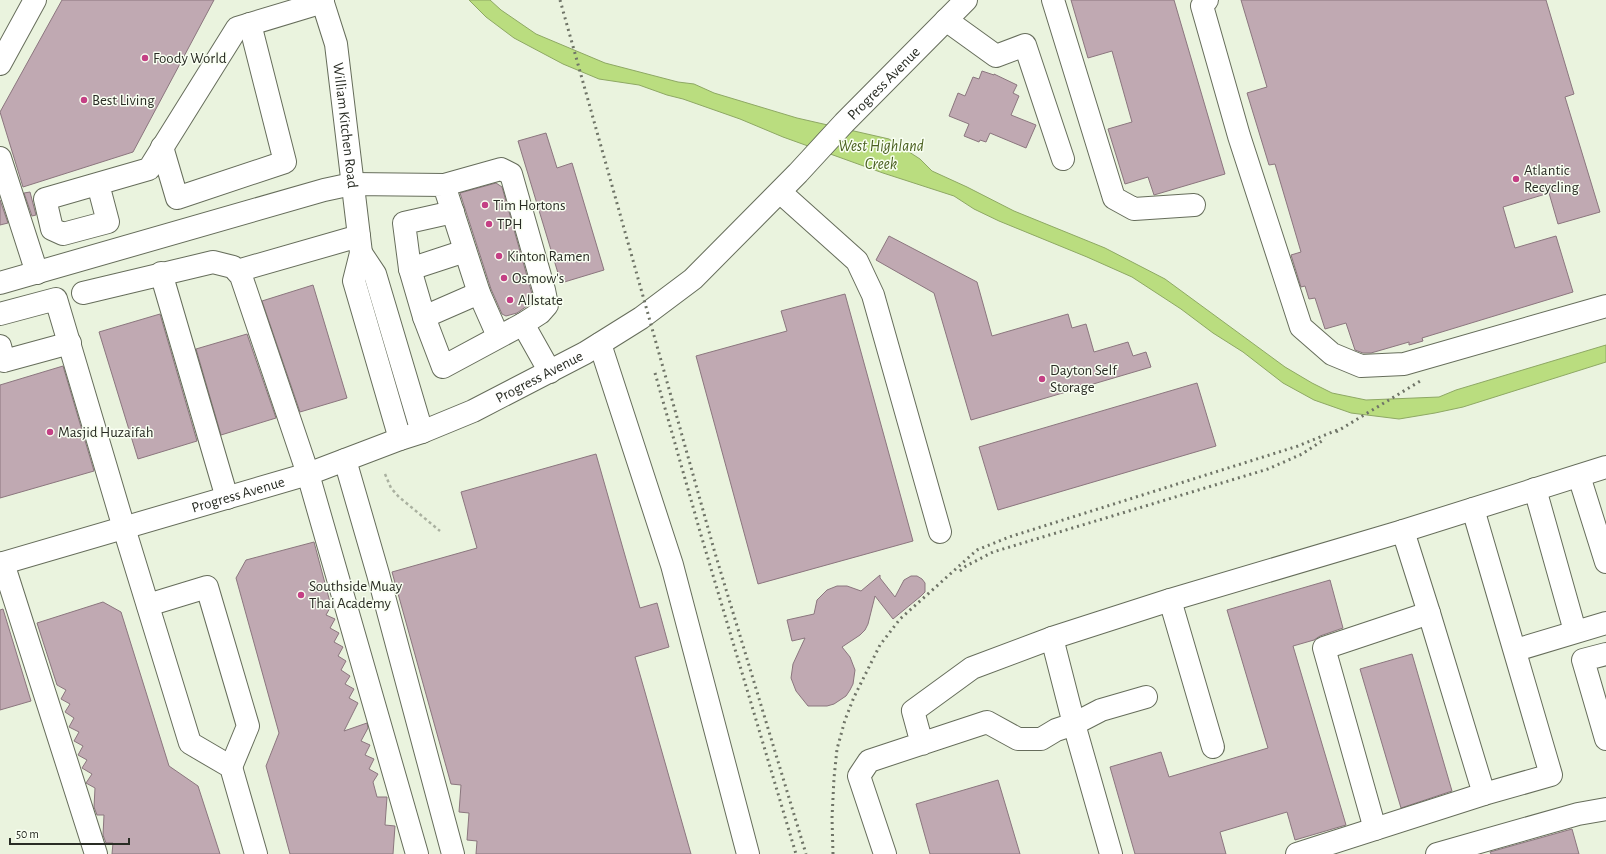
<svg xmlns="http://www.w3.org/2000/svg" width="1606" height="854" font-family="'Alegreya Sans',sans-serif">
  <rect width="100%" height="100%" fill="#eaf3de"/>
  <path fill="#badd7f" stroke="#8ea864" d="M 469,0 L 490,0 L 501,10 L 536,34 L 605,63 L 678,82 L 694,84 L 714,93 L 797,118 L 889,139 L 920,159 L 932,171 L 967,187 L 1014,211 L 1105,248 L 1165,279 L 1285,367 L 1312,383 L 1332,393 L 1366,400 L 1439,397 L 1456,390 L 1606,345 L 1606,362 L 1463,407 L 1435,413 L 1399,419 L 1351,413 L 1314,400 L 1283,383 L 1243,352 L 1213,333 L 1181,309 L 1132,277 L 1087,257 L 999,221 L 974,209 L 954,196 L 883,173 L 783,137 L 740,119 L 683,99 L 667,95 L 639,85 L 599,79 L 563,64 L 514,38 L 486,17 Z"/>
  <g fill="#c0a9b2" stroke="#8b767e">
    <path d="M 62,0 L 214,0 L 133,152 L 23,187 L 0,112 Z"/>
    <path d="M 1071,0 L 1174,0 L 1225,174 L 1154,195 L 1148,177 L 1125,184 L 1108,129 L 1132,122 L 1112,51 L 1088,58 Z"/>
    <path d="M 1241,0 L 1546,0 L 1574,94 L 1565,97 L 1600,212 L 1558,224 L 1549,193 L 1503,207 L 1515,248 L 1556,236 L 1573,292 L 1422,338 L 1423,341 L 1409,345 L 1409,342 L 1371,353 L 1363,353 L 1355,350 L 1346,323 L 1325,329 L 1315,298 L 1309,299 L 1305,286 L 1301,287 L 1291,255 L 1301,252 L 1275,164 L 1269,165 L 1247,93 L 1267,87 Z"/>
    <path d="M 982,71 L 994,75 L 994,74 L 1017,85 L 1013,93 L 1019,96 L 1011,115 L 1036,125 L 1026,148 L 990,133 L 986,142 L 980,140 L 979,142 L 964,136 L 969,124 L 949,116 L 958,93 L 965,96 L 973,77 L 979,79 Z"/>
    <path d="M 546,133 L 557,168 L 572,163 L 604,270 L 561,283 L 518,141 Z"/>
    <path d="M 496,183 L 502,187 L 534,301 L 517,313 L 506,316 L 502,314 L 491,289 L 460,193 Z"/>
    <path d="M 30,192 L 36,215 L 32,216 L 24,193 Z"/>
    <path d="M 0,200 L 8,223 L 0,225 Z"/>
    <path d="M 889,236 L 977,282 L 992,336 L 1068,314 L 1072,328 L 1086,324 L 1094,352 L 1128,342 L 1133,356 L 1146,352 L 1151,367 L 971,420 L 934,293 L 876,260 Z"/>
    <path d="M 313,285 L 347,398 L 300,412 L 262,301 Z"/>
    <path d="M 845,294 L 913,541 L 758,584 L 696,356 L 787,331 L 781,311 Z"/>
    <path d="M 160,314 L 197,441 L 138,459 L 99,332 Z"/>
    <path d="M 247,334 L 276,418 L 221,435 L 196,349 Z"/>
    <path d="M 63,366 L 94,471 L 0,498 L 0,385 Z"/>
    <path d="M 1197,383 L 1216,446 L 998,510 L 979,447 Z"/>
    <path d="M 596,454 L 640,608 L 657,603 L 669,647 L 635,657 L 691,854 L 476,854 L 477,841 L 467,840 L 469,813 L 459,812 L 461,785 L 451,784 L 392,572 L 477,548 L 461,492 Z"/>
    <path d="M 314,542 L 331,606 L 326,615 L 335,619 L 330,628 L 339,633 L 334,642 L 343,647 L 338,656 L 346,661 L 341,670 L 350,676 L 345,684 L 354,689 L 349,698 L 358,703 L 344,731 L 367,723 L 368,728 L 361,741 L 370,745 L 365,755 L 374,759 L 369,769 L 378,774 L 373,782 L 377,797 L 387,797 L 385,825 L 395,826 L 393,854 L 290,854 L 266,766 L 279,733 L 236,578 L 246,560 Z"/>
    <path d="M 880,575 L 880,578 L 895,597 L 904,580 L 911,576 L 917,576 L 922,579 L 925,583 L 925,592 L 921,596 L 893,619 L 875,596 L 868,624 L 865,630 L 860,635 L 842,647 L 850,657 L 855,670 L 853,684 L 850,690 L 846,696 L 834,704 L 827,706 L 808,706 L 796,691 L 791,678 L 793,664 L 805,638 L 792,641 L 787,620 L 814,614 L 817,600 L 827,590 L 837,586 L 847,586 L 861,591 Z"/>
    <path d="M 1330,580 L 1343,628 L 1320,636 L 1314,640 L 1293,646 L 1346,825 L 1295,840 L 1287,812 L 1220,832 L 1226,854 L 1135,854 L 1110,767 L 1161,752 L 1169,777 L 1268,748 L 1227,610 Z"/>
    <path d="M 103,602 L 121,612 L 169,766 L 198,786 L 220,854 L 112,854 L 113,843 L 106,843 L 103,835 L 104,815 L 97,815 L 94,807 L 95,788 L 86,783 L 92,774 L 82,768 L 87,760 L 78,755 L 83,746 L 74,741 L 79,732 L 69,727 L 74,718 L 65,712 L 70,704 L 61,699 L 66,690 L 57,685 L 37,623 Z"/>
    <path d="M 3,609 L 31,701 L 0,710 L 0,610 Z"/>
    <path d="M 1412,654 L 1452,791 L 1401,808 L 1360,669 Z"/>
    <path d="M 998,780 L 1020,854 L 930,854 L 916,804 Z"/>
    <path d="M 1572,829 L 1579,854 L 1491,854 L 1490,852 Z"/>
  </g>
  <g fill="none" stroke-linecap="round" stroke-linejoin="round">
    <defs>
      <g id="minor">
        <path id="s1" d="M 322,0 L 336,44 L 361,253 L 354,281 L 400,439"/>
        <path d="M 1053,0 L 1114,198 L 1134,209 L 1194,205"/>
        <path d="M 1207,0 L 1202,6 L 1239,136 L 1301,327 L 1332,354 L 1361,366 L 1404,364 L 1606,306"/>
        <path d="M 946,20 L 996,56 L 1025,45 L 1063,159"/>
        <path d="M 0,64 L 35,0"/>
        <path d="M 162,147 L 177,198 L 285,162 L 250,24"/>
        <path d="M 0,158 L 37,273"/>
        <path d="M 98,184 L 108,222 L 63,234 L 52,229 L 45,199 L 149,169 L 237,28 L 323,2"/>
        <path d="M 444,185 L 501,169 L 511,174 L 544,290 L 547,305 L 540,313 L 523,324 L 443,367 L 424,317 L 410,269 L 404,223 L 453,212"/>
        <path d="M 780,192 L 857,261 L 873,295 L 940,532"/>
        <path d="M 361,253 L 375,274 L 422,432"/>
        <path d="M 410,269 L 465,251"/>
        <path d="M 237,271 L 359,236"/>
        <path d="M 161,273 L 227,498"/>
        <path d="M 0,283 L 324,190 L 352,184 L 444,185 L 479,293 L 498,336"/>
        <path d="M 83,293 L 213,262 L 233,267 L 241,276 L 308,474 L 417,854"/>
        <path d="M 0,314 L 56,299 L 124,528 L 190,743 L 231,767 L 256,854"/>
        <path d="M 424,317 L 479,293"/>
        <path d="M 523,324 L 550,372"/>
        <path d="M 600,344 L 672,565 L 748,854"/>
        <path d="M 0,346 L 4,361 L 70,343"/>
        <path d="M 345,460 L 378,574 L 453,854"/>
        <path d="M 1579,476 L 1606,562"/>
        <path d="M 1535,489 L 1575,631"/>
        <path d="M 1473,509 L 1551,775 L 1484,794"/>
        <path d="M 1403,531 L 1606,467"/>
        <path d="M 3,563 L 96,854"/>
        <path d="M 1170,600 L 1213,747"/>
        <path d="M 148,605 L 207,587 L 248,726 L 231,767"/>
        <path d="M 1052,638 L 1170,600 L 1403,531 L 1429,613 L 1484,794 L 1297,854"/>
        <path d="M 1516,650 L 1606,623"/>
        <path d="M 1606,654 L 1583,660 L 1606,739"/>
        <path d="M 1375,829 L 1324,648 L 1429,613"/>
        <path d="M 885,854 L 859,776 L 869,761 L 987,722 L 1018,739 L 1041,739 L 1056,730 L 1074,724 L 1052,638 L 972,668 L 913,711 L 922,744"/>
        <path d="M 1111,854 L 1074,724 L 1101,710 L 1146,697"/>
        <path d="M 1437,854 L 1578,814 L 1606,809"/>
      </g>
      <g id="major">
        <path id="s2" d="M 0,564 L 308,474 L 400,439 L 422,432 L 473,411 L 585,353 L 641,318 L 693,279 L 798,173 L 844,123 L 966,0"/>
      </g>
    </defs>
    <use href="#minor" stroke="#666d5b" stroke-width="24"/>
    <use href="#major" stroke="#666d5b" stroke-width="24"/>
    <path stroke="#aab1a0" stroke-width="2.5" stroke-dasharray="3 3" stroke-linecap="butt" d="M 385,474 L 391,488 L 399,497 L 440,531"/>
    <use href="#minor" stroke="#fff" stroke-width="22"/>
    <use href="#major" stroke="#fff" stroke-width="22"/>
    <g stroke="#6f7467" stroke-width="3" stroke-dasharray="2 4" stroke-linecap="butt">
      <path d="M 560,0 L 715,553 L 806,854"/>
      <path d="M 655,373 L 701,535 L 796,854"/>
      <path d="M 1336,432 L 1422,380"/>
      <path d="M 960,571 L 966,566 L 993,552 L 1268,469 L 1302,454 L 1325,439"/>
      <path d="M 833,854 L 832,818 L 834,778 L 837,749 L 845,720 L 854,697 L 880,645 L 900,619 L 977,550 L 1009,537 L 1298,446 L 1340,429"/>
    </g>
  </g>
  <g fill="#c44085" stroke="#f9fff2" stroke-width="1.5">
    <circle cx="145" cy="58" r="4"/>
    <circle cx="84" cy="100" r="4"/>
    <circle cx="1516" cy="179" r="4"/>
    <circle cx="485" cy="205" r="4"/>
    <circle cx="489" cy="224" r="4"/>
    <circle cx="499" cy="256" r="4"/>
    <circle cx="504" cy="278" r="4"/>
    <circle cx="510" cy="300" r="4"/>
    <circle cx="1042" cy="379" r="4"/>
    <circle cx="50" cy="432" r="4"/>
    <circle cx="301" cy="595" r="4"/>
  </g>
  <g text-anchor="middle" stroke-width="3" stroke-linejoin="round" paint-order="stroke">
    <g font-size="15" fill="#292c24" stroke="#f9fff2" text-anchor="start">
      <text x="153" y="63">Foody World</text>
      <text x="92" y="105">Best Living</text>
      <text x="1524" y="175">Atlantic<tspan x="1524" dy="17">Recycling</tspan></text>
      <text x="493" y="210">Tim Hortons</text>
      <text x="497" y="229">TPH</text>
      <text x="507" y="261">Kinton Ramen</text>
      <text x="512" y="283">Osmow's</text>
      <text x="518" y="305">Allstate</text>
      <text x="1050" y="375">Dayton Self<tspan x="1050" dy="17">Storage</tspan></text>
      <text x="58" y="437">Masjid Huzaifah</text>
      <text x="309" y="591">Southside Muay<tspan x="309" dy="17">Thai Academy</tspan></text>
    </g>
    <g font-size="15" fill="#292c24" stroke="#f9fff2">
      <text dy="5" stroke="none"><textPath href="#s2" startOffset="1028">Progress Avenue</textPath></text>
      <text dy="5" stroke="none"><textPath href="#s1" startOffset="128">William Kitchen Road</textPath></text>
      <text dy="5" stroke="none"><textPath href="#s2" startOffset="572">Progress Avenue</textPath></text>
      <text dy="5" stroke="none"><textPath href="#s2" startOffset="248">Progress Avenue</textPath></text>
    </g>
    <g font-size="16" font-style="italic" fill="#495f1e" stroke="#f9fff2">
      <text x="881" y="151">West Highland<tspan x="881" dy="18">Creek</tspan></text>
    </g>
  </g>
  <path d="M10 838v6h119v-6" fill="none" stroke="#292c24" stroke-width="2"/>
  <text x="16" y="838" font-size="12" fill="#292c24" stroke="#f9fff2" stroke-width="3" paint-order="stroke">50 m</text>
</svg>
